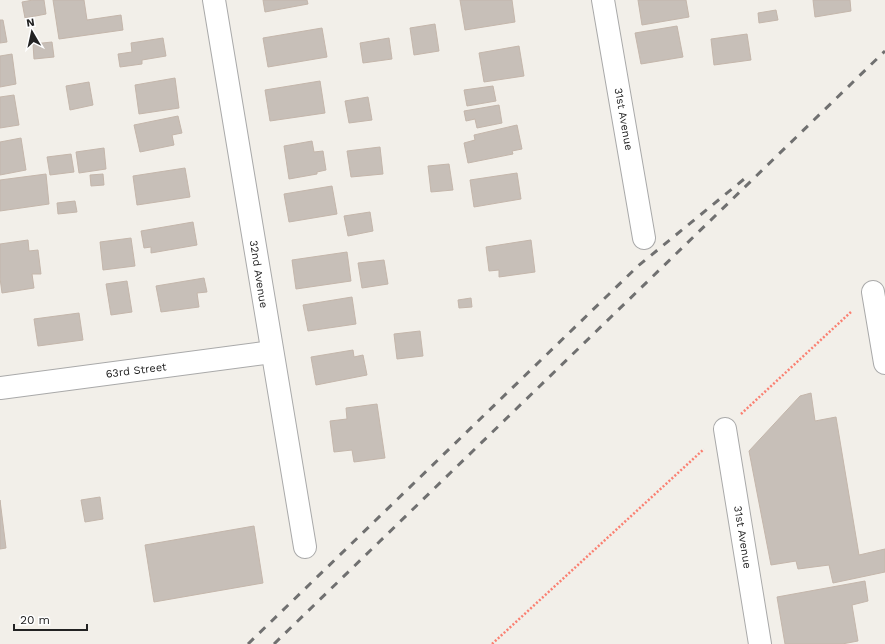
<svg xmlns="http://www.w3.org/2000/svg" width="885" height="644" font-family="'Work Sans',sans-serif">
  <rect width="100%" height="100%" fill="#f2efe9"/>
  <g fill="#c7bfb8" stroke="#c4b6ab">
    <path d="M 33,0 L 44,0 L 46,14 L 25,18 L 22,2 Z"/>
    <path d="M 53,0 L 84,0 L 87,20 L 121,15 L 123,30 L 59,39 Z"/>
    <path d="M 263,0 L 307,0 L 308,4 L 265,12 Z"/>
    <path d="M 460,0 L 512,0 L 515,22 L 465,30 Z"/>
    <path d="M 638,0 L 686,0 L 689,17 L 642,25 Z"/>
    <path d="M 813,0 L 850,0 L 851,11 L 815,17 Z"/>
    <path d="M 776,10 L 778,20 L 759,23 L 758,13 Z"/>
    <path d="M 0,20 L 3,20 L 7,42 L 0,43 Z"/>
    <path d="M 435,24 L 439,51 L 414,55 L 410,28 Z"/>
    <path d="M 677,26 L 683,57 L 641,64 L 635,33 Z"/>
    <path d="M 322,28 L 327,57 L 268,67 L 263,38 Z"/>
    <path d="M 747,34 L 751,60 L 714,65 L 711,39 Z"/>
    <path d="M 163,38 L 166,56 L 142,60 L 142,64 L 120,67 L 118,54 L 132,52 L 131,43 Z"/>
    <path d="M 389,38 L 392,59 L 363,63 L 360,43 Z"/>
    <path d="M 52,42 L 54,57 L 34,59 L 33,44 Z"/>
    <path d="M 519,46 L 524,76 L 484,82 L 479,53 Z"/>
    <path d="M 12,54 L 16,84 L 0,87 L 0,56 Z"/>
    <path d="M 175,78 L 179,108 L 139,114 L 135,85 Z"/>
    <path d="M 320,81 L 325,113 L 270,121 L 265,90 Z"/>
    <path d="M 89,82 L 93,105 L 70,110 L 66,86 Z"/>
    <path d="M 493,86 L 496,101 L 467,106 L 464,90 Z"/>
    <path d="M 14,95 L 19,125 L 0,128 L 0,97 Z"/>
    <path d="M 368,97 L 372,120 L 349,123 L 345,101 Z"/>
    <path d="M 499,105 L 502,123 L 477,128 L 475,119 L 466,121 L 464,111 Z"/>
    <path d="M 178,116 L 182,133 L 172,135 L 174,145 L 140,152 L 134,125 Z"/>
    <path d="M 517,125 L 522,149 L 512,151 L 513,154 L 468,163 L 464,143 L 475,140 L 474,135 Z"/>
    <path d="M 21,138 L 26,170 L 0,175 L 0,142 Z"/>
    <path d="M 312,141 L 314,152 L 323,151 L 326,170 L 317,172 L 317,174 L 289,179 L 284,146 Z"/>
    <path d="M 380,147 L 383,174 L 351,177 L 347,151 Z"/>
    <path d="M 104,148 L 106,169 L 79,173 L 76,152 Z"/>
    <path d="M 71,154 L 74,172 L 50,175 L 47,157 Z"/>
    <path d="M 449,164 L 453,190 L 431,192 L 428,166 Z"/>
    <path d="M 185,168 L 190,197 L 137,205 L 133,176 Z"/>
    <path d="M 517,173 L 521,199 L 474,207 L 470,180 Z"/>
    <path d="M 46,174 L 49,204 L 0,211 L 0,180 Z"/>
    <path d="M 103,174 L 104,185 L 91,186 L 90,175 Z"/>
    <path d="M 332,186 L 337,214 L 289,222 L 284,194 Z"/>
    <path d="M 75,201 L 77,212 L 58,214 L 57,203 Z"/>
    <path d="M 370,212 L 373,231 L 348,236 L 344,216 Z"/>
    <path d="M 193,222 L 197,245 L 151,253 L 151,247 L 144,248 L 141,231 Z"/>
    <path d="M 131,238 L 135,266 L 103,270 L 100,242 Z"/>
    <path d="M 28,240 L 29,251 L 38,250 L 41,274 L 32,274 L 34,288 L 2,293 L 0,278 L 0,244 Z"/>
    <path d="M 531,240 L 535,272 L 499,277 L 499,270 L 489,271 L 486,247 Z"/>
    <path d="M 347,252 L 351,281 L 296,289 L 292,260 Z"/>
    <path d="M 384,260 L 388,284 L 362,288 L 358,263 Z"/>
    <path d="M 204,278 L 207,292 L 197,293 L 199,307 L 161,312 L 156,286 Z"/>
    <path d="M 127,281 L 132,312 L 111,315 L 106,284 Z"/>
    <path d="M 352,297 L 356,324 L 308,331 L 303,305 Z"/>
    <path d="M 471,298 L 472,307 L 459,308 L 458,300 Z"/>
    <path d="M 79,313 L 83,340 L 38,346 L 34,319 Z"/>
    <path d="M 420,331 L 423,356 L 397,359 L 394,334 Z"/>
    <path d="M 353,350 L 354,357 L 363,355 L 367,375 L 316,385 L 311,357 Z"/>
    <path d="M 811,393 L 815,421 L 836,417 L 859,555 L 885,549 L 885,572 L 833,583 L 829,565 L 798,569 L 796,561 L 771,565 L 749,451 L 800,396 Z"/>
    <path d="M 377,404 L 385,458 L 354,462 L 352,450 L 334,452 L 330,421 L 347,419 L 346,408 Z"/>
    <path d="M 100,497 L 103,519 L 85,522 L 81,500 Z"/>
    <path d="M 0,500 L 6,548 L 0,549 Z"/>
    <path d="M 254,526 L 263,583 L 154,602 L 145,545 Z"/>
    <path d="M 865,581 L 868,601 L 852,605 L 858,641 L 842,644 L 785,644 L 777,597 Z"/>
  </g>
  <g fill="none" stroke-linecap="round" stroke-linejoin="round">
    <defs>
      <g id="minor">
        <path d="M 214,0 L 305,547"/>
        <path d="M 603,0 L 644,238"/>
        <path d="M 873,292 L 885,363"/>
        <path d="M 0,388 L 272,352"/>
        <path d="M 725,429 L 760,644"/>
      </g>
    </defs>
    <use href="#minor" stroke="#a9a9a9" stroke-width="24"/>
    <g stroke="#fa8072" stroke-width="2.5" stroke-dasharray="2 2" stroke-linecap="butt">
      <path d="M 741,414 L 852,311"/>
      <path d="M 492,644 L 704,449"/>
    </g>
    <use href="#minor" stroke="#fff" stroke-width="22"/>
    <g stroke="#707070" stroke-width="3" stroke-dasharray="8 8" stroke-linecap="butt">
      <path d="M 248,644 L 638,266 L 749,175"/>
      <path d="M 274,644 L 885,51"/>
    </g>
  </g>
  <g text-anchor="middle" stroke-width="4" stroke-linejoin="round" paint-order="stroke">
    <g font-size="11" fill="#222" stroke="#fff">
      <text transform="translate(624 119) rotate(80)" y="4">31st Avenue</text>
      <text transform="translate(259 274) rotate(81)" y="4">32nd Avenue</text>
      <text transform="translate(136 370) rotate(-7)" y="4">63rd Street</text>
      <text transform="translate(743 537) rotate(81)" y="4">31st Avenue</text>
    </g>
  </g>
  <g transform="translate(32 32) rotate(351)" stroke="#ffffff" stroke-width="3" paint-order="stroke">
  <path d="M0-3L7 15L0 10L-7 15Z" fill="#222222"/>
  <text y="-6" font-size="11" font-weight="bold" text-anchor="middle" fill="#222222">N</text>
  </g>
  <path d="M14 624v6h73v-6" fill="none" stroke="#222222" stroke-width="2"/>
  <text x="20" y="624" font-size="12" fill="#222222" stroke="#ffffff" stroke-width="3" paint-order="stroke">20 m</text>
</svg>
